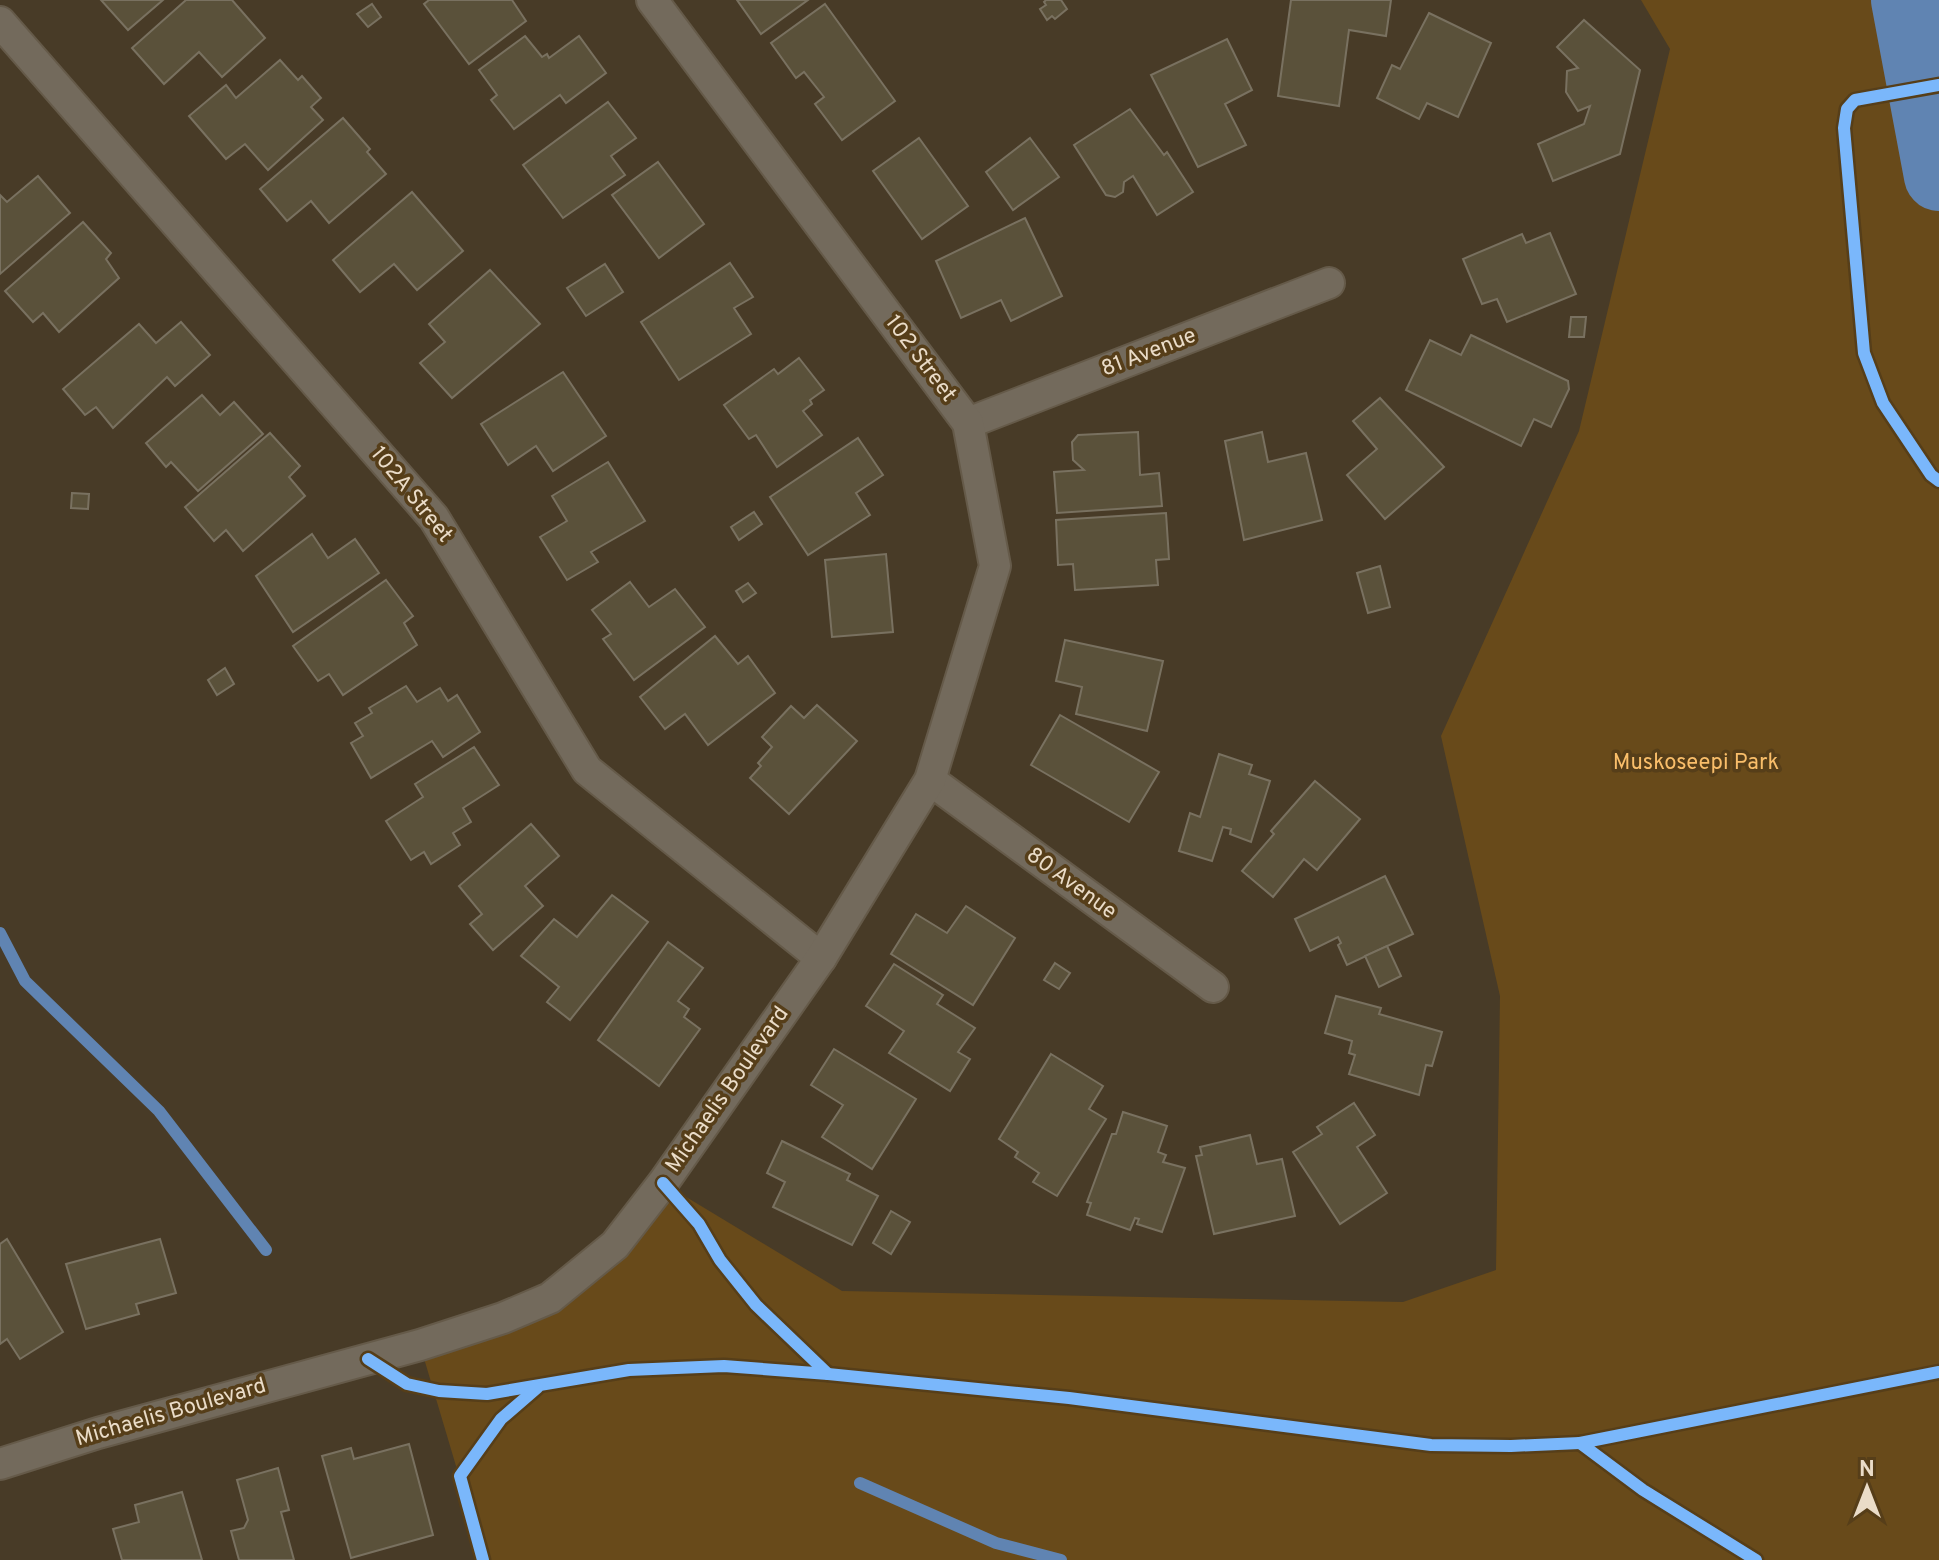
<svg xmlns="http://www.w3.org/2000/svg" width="1939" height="1560" font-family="Overpass,sans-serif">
<rect width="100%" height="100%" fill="#483b27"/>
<polygon fill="#684a1a" points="1641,0 1939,0 1939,1560 484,1560 420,1345 550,1298 663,1183 842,1291 1403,1302 1496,1270 1500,996 1441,736 1579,431 1670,49"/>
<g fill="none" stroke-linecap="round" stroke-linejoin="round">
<g stroke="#6084b2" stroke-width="12">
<polyline points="0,933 25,981 159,1111 266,1250"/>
<polyline points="860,1483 996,1543 1061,1560"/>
</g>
<polyline stroke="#6084b2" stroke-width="70" points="1906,0 1939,176"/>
</g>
<g fill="#5a513a" stroke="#797160" stroke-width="2">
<polygon points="101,0 163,0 128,30"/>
<polygon points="186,0 232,0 265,38 222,77 199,52 164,84 132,48"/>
<polygon points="429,0 512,0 526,21 469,64 424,4"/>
<polygon points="737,0 808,0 761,34"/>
<polygon points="1046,0 1061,0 1067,9 1055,19 1052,16 1047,20 1040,9 1046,5 1044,2"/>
<polygon points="1291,0 1391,0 1386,36 1349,30 1339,106 1278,96"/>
<polygon points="372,4 381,17 368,27 357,14"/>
<polygon points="825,4 895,101 842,140 815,104 824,97 804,72 796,78 771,43"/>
<polygon points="1429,13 1491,43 1458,117 1427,103 1419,119 1377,98 1392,65 1400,69"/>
<polygon points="1584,20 1640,70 1620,154 1553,181 1538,144 1584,124 1590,106 1578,111 1566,92 1567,71 1578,68 1557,47"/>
<polygon points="525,36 542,57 547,54 549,58 579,36 606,73 566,103 560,95 514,129 491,100 497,95 479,70"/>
<polygon points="1227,39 1252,90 1225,104 1246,145 1198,167 1151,75"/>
<polygon points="280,60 298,80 302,76 321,98 311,107 323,120 268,170 245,144 226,159 189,116 226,85 236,98"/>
<polygon points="608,102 636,138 611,156 625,175 563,218 523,165"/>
<polygon points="1130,109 1164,155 1167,152 1193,192 1157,215 1133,176 1124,182 1123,192 1115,197 1106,195 1074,145"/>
<polygon points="343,118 370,149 367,152 386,174 329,223 311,201 287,221 260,189"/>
<polygon points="919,138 968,206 922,239 873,171"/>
<polygon points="1030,138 1059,177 1013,210 986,172"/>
<polygon points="658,162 704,224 659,258 612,195"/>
<polygon points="38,176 70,213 0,274 0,195 7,202"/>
<polygon points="412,192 463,251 417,290 394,264 360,292 333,260"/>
<polygon points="1025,218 1062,296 1011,321 1001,300 961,318 936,261"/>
<polygon points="83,222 111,253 106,259 119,278 59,332 43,313 33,322 5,291"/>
<polygon points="1550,233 1576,294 1507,322 1497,299 1482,304 1463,259 1522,234 1526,243"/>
<polygon points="730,263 753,297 734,308 751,334 679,380 641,322"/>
<polygon points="605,264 623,292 586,316 567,288"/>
<polygon points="490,270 540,324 452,398 420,363 445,342 429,324"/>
<polygon points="1571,317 1586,317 1584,337 1569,337"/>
<polygon points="181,322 210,355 175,386 167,377 113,428 96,407 85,415 63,389 139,324 156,343"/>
<polygon points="1471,335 1568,381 1569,389 1551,427 1534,419 1521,446 1406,390 1430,340 1461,355"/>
<polygon points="799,358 824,390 810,400 812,404 803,411 822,435 777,467 756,435 749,439 724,405 774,369 778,374"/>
<polygon points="563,372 606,436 553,471 536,446 508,465 481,424"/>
<polygon points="202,395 220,415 234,402 263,434 198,491 171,462 166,467 146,443"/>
<polygon points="1380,398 1444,467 1385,519 1347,475 1377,449 1353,421"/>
<polygon points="1138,432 1140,475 1159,473 1162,506 1057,513 1054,472 1084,470 1073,460 1072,442 1078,435"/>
<polygon points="1262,432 1268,462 1306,453 1322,520 1244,540 1225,441"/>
<polygon points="270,433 300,466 289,477 305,496 243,551 226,530 214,541 185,507"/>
<polygon points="858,438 883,475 856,493 870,515 808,555 770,497"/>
<polygon points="608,462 645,521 591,552 598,562 567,580 540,537 567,521 552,496"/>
<polygon points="72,493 89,494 88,509 71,508"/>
<polygon points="754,512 762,524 739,540 731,527"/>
<polygon points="1166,513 1169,559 1156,560 1158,585 1075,590 1073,564 1058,565 1056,520"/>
<polygon points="312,534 328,558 355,539 379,573 293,632 256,576"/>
<polygon points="886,554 893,632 832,637 825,560"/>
<polygon points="1380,566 1390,607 1368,613 1357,573"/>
<polygon points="386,580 413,616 404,623 417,645 343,695 329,674 318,681 293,646"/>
<polygon points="630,582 649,607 675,589 705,627 634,680 603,639 611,634 592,610"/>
<polygon points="748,583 756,593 743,602 736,591"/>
<polygon points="715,636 738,664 748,656 775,693 708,745 685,714 665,729 640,697"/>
<polygon points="1065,640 1163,661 1147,731 1076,714 1082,687 1056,681"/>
<polygon points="225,668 234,684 217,695 208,680"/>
<polygon points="406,686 417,702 440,688 448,701 457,695 480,732 443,757 432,741 371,778 351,743 363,736 355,723 372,713 369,708"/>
<polygon points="817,705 857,741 789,814 750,778 761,766 758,763 772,747 762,737 791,706 804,718"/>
<polygon points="1060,715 1159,772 1129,822 1031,765"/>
<polygon points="474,747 499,785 463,808 471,822 453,833 460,845 431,864 424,852 411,860 386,821 423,797 415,784"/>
<polygon points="1219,754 1252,765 1249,774 1270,781 1251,842 1230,834 1231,829 1223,827 1212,861 1179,851 1190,813 1200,817"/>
<polygon points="1315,781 1360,819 1317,870 1304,859 1273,897 1242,871 1274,834 1271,831"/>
<polygon points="531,824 559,856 525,886 543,906 493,950 470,924 482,914 459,886"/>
<polygon points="1385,876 1413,934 1347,965 1338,945 1341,943 1338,937 1310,951 1295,919"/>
<polygon points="612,895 648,922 570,1020 547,1002 559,987 521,956 554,919 577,937"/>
<polygon points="966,906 1015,938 973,1005 891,954 916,914 947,933"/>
<polygon points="668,942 703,968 678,1001 689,1009 684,1017 700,1029 659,1086 598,1040"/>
<polygon points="1387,946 1401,976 1379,987 1365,956"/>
<polygon points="1055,963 1070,973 1059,989 1044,980"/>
<polygon points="894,964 943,995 937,1004 975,1028 958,1052 970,1059 950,1091 889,1053 904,1031 866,1006"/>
<polygon points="1336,996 1381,1008 1379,1014 1442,1032 1432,1066 1426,1065 1419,1095 1349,1074 1355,1055 1349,1053 1352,1041 1325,1033"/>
<polygon points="834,1049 916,1099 872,1169 822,1137 843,1105 811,1085"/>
<polygon points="1051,1054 1103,1086 1089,1109 1106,1119 1057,1196 1033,1182 1039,1173 1015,1157 1018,1152 999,1139"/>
<polygon points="1354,1103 1375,1135 1357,1147 1387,1193 1340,1224 1293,1152 1322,1134 1317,1127"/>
<polygon points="1123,1112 1167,1126 1158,1152 1166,1155 1163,1162 1185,1168 1162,1232 1137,1224 1139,1219 1135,1218 1130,1230 1087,1215 1091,1203 1087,1202 1112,1134 1116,1134"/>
<polygon points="1250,1135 1257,1164 1282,1159 1295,1216 1214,1234 1196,1156 1202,1155 1200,1147"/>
<polygon points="782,1141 850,1174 847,1180 878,1196 852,1245 773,1207 785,1182 767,1173"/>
<polygon points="891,1211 910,1222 891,1254 873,1243"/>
<polygon points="7,1239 63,1332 20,1359 7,1339 0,1344 0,1244"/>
<polygon points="160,1239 176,1293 136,1304 139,1314 86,1329 66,1264"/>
<polygon points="409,1444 433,1535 351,1558 322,1456 351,1448 354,1459"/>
<polygon points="278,1468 289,1510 281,1512 294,1560 239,1560 231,1531 244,1528 248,1520 237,1480"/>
<polygon points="182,1492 202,1560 122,1560 113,1529 139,1522 135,1505"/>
</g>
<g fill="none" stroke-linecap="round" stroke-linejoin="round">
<defs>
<g id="street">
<polyline points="0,22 434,518 587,770 821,958"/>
<polyline points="968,423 1329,283"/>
<polyline points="930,780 1213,987"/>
<polyline points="0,1464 98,1433 420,1345 503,1318 550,1298 615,1245 663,1183 821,958 930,780 995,566 968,423 652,0"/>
</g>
</defs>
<use href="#street" stroke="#655a49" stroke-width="34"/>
<use href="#street" stroke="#736a5c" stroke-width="30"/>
<defs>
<g id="cycleway">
<polyline points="1939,85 1855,100 1847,109 1844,128 1864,353 1883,403 1931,475 1939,481"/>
<polyline points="663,1183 699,1224 720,1260 756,1305 828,1374"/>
<polyline points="368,1359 407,1384 439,1391 487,1394 629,1370 724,1366 828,1374 1069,1398 1431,1445 1511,1446 1580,1443"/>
<polyline points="483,1560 460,1476 501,1419 537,1388"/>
<polyline points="1756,1560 1643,1490 1580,1443 1939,1372"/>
</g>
</defs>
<use href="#cycleway" stroke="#563e19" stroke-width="17"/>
<use href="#cycleway" stroke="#7ab7fb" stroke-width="12"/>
</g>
<g text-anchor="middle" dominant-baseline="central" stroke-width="7" stroke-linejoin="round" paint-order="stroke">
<g font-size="22" fill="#eadcc8" stroke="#563e19">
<text transform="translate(1149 353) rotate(-21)">81 Avenue</text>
<text transform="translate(920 359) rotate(53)">102 Street</text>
<text transform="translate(411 495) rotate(51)">102A Street</text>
<text transform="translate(1071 884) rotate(36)">80 Avenue</text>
<text transform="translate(728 1090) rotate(-55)">Michaelis Boulevard</text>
<text transform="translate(171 1413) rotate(-16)">Michaelis Boulevard</text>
</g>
<g font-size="22" fill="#f9be6a" stroke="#563e19">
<text x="1696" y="763">Muskoseepi Park</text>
</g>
</g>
<g transform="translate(1867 1488)" stroke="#563e19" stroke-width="6" paint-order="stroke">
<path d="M0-6L14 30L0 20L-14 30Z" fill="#eadcc8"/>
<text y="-12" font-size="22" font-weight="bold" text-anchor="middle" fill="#eadcc8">N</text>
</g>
</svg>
